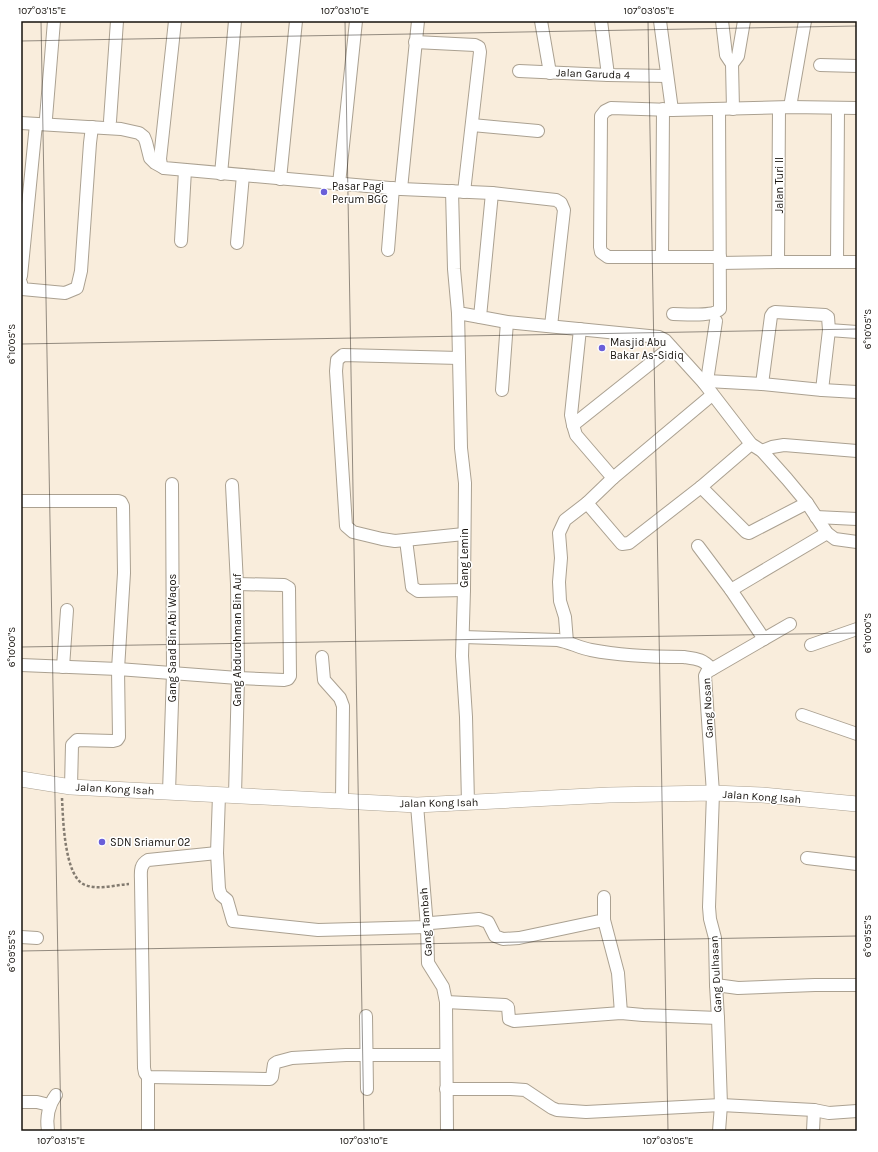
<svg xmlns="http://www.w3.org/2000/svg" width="878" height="1152" font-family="Karla,sans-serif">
<rect width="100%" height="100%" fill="#f9eddc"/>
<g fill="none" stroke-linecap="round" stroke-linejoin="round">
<defs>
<g id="minor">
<polyline points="175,21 160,159 161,165 164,168 401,189 492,193 556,200 561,203 564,210 551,326"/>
<polyline points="541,21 550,73"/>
<polyline points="601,21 608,75"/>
<polyline points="660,21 672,110"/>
<polyline points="722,21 726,55 732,64 733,109"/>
<polyline points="415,42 475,45 479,47 480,52 464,192"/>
<polyline points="732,64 738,56 744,21"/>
<polyline points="820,65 857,66"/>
<polyline points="519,71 608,75 667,76"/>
<polyline points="790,107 805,21"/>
<polyline points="46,118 54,21"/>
<polyline points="110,121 117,21"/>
<polyline points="21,123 121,129 139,133 144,137 146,142 150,158 155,163 164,168"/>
<polyline points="472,125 538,131"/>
<polyline points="221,174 235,21"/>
<polyline points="280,179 296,21"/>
<polyline points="339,184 356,21"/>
<polyline points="401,189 418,21"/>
<polyline points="452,191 454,269 458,313 480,317"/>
<polyline points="492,193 480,317 507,322 659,337 665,340 704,383 751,444 762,451 787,479 807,503 827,533 835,539 857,542"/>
<polyline points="181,241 185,170"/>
<polyline points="237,243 243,175"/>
<polyline points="388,250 393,188"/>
<polyline points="662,257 663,109"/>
<polyline points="720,257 608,257 601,252 600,247 601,116 605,111 611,108 672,110 790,107 857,108"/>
<polyline points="778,262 779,108"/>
<polyline points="837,262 838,109"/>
<polyline points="720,263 778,262 857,262"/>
<polyline points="21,276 36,124"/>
<polyline points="21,283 22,289 65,293 77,288 81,271 90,143 92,127"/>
<polyline points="458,313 461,448 465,483 464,590 462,656 466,717 468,803"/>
<path d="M673,314C683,314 714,317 720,309L719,109"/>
<polyline points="580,329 571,415 573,425 576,435 613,478"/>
<polyline points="829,330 857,332"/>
<polyline points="459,358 343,355 337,360 336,371 346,526 353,532 382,539 395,541 464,534"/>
<polyline points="707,381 716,321"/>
<polyline points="704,383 707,381 762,384 822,390 857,392"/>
<polyline points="762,384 771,316 773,313 775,312 825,315 828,317 829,330 822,390"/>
<polyline points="502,390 507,322"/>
<polyline points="712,395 613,478 587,503 622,544 629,543 701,487 751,444"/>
<polyline points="573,425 671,347"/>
<polyline points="762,451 772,447 784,445 857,451"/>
<polyline points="232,485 237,584 238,678 235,795"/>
<polyline points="701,487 746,532 749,533 807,503"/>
<polyline points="21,501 118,501 121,502 123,506 124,573 118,669 119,737 117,740 113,741 77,740 72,745 71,787"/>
<polyline points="816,517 857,519"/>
<polyline points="406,540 412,587 418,591 464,590"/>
<polyline points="698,546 731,590 764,639"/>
<polyline points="731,590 827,533"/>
<path d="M463,637L558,640C569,642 580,648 591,650C621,656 654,657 684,657C698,659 702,659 712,669"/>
<polyline points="567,642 565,617 560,601 559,582 561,558 559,533 565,520 587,503"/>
<polyline points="811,645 857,629"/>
<polyline points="322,657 324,680 340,698 343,706 342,801"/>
<polyline points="21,665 118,669 238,678 284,680 288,679 290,676 289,588 284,585 237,584"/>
<polyline points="63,667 67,610"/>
<polyline points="802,715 857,734"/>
<polyline points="169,792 173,673 172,484"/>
<polyline points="219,795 217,853 219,889 221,895 227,900 233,921 318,930 427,927 431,923 479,919 488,922 495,936 503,939 519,938 604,920 604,897"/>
<polyline points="417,805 427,927 428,963 443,987 446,1002 447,1131"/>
<path d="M217,853L148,860C139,865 141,873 141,882L144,1068L145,1073L148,1077L266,1079H270L272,1077L274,1064L277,1062L292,1058L346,1055H446"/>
<polyline points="807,858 857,864"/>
<polyline points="604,920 618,973 621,1013"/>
<polyline points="21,937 37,938"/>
<polyline points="716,985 738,988 815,985 857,985"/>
<polyline points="446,1002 505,1005 508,1007 509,1019 514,1021 621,1013 643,1015 718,1018"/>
<polyline points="366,1016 367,1089"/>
<polyline points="148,1077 148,1131"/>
<polyline points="446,1089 511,1089 525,1090 552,1108 557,1110 586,1112 721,1105 814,1110 829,1113 857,1111"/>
<polyline points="21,1102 37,1102 49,1105"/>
<path d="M48,1131C46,1118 48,1106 56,1095"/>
<polyline points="719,1131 721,1105 718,1018 716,985 715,938 710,919 709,907 713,793 705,676 707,672 790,624"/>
<polyline points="813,1131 814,1110"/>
</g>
<polyline id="tertiary" points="21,779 71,787 417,805 609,795 713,793 762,795 857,804"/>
</defs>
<use href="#minor" stroke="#aba191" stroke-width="14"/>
<use href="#tertiary" stroke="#aba191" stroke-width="16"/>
<path stroke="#837b70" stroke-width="2.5" stroke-dasharray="3 2" stroke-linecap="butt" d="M62,798C63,817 64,877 85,885C99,890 115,885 129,884"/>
<use href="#minor" stroke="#fff" stroke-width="12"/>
<use href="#tertiary" stroke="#fff" stroke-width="15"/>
</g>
<path fill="none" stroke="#16120d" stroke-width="1" stroke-opacity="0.45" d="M41,21L61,1131M345,21L364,1131M648,21L668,1131M21,41L857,26M21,344L857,329M21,647L857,633M21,951L857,936"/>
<g fill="#6a5fd9" stroke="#fff" stroke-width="1.5">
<circle cx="324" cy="192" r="4"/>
<circle cx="602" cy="348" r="4"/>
<circle cx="102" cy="842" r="4"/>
</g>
<g text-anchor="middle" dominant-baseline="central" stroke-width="3" stroke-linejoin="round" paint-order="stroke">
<g font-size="11" fill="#16120d" stroke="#fff">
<text transform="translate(593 74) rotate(2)">Jalan Garuda 4</text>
<text transform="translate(779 185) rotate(-90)">Jalan Turi II</text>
<text transform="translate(464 558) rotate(-90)">Gang Lemin</text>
<text transform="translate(172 638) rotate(-90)">Gang Saad Bin Abi Waqos</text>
<text transform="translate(237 640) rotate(-90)">Gang Abdurohman Bin Auf</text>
<text transform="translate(708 708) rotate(-93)">Gang Nosan</text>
<text transform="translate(115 789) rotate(3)">Jalan Kong Isah</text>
<text transform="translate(762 797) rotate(4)">Jalan Kong Isah</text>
<text transform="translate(439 803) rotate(-1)">Jalan Kong Isah</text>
<text transform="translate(426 922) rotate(-94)">Gang Tambah</text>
<text transform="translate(716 974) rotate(-93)">Gang Dulhasan</text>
</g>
<g font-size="11" fill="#16120d" stroke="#fff" text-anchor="start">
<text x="332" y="186">Pasar Pagi<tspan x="332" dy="13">Perum BGC</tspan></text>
<text x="610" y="342">Masjid Abu<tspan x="610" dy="13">Bakar As-Sidiq</tspan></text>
<text x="110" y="842">SDN Sriamur 02</text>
</g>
</g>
<rect width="878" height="1152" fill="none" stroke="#ffffff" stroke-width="44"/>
<rect x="22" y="22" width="834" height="1108" fill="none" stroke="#16120d" stroke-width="1.5"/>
<g font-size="10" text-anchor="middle" fill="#16120d">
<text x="42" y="14">107°03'15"E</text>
<text x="345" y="14">107°03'10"E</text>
<text x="649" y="14">107°03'05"E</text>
<text transform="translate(867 329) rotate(-90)" y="4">6°10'05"S</text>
<text transform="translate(11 344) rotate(-90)" y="4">6°10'05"S</text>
<text transform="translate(867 633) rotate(-90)" y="4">6°10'00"S</text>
<text transform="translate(11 647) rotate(-90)" y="4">6°10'00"S</text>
<text transform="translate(867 936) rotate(-90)" y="4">6°09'55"S</text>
<text transform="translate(11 951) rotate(-90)" y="4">6°09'55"S</text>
<text x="61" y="1144">107°03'15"E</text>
<text x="364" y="1144">107°03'10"E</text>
<text x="668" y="1144">107°03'05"E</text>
</g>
</svg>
